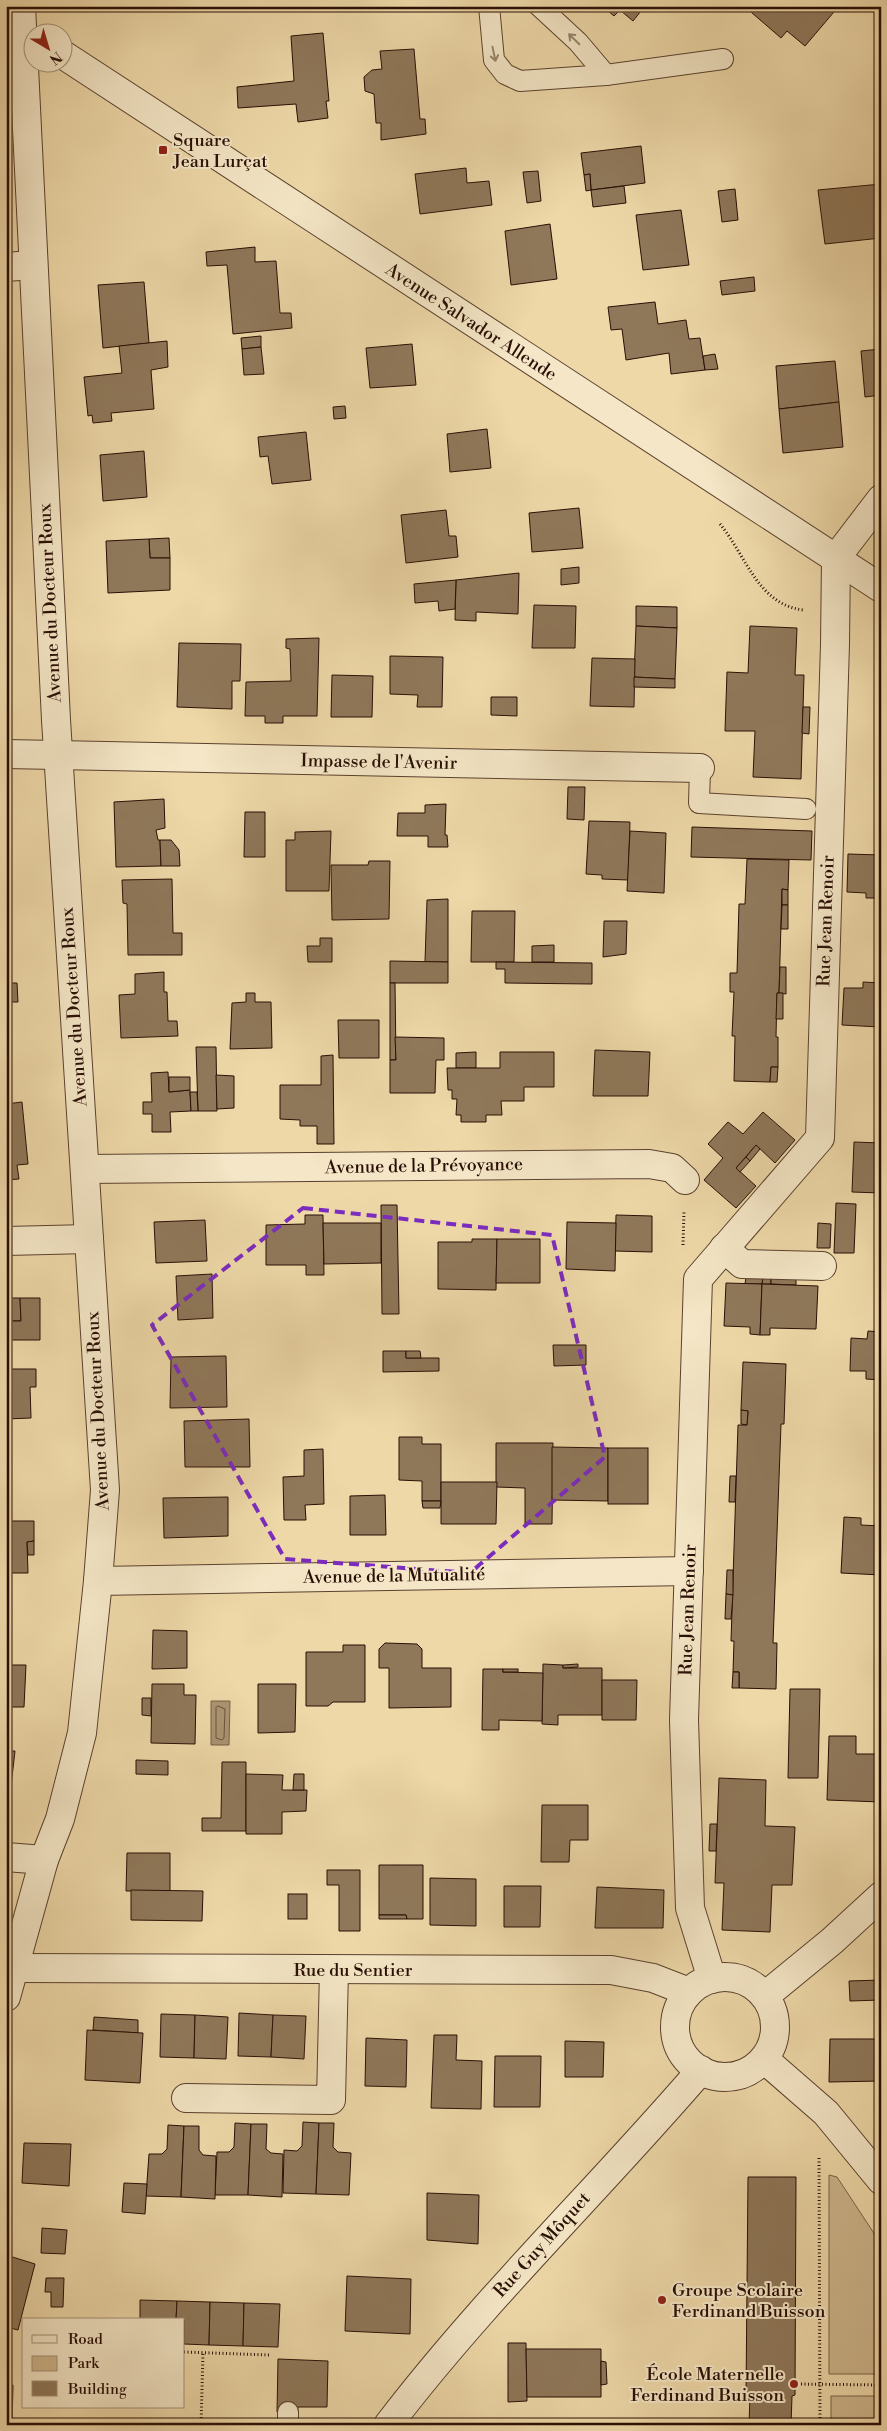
<svg xmlns="http://www.w3.org/2000/svg" width="887" height="2431" font-family="'Libre Bodoni',serif">
<rect width="100%" height="100%" fill="#eed8a8"/>
<filter id="stains"><feTurbulence type="fractalNoise" baseFrequency=".004" numOctaves="4"/><feColorMatrix values="0 0 0 0 .2 0 0 0 0 .09 0 0 0 0 .02 0 0 0 .5 -.17"/></filter>
<radialGradient id="worn" r=".72"><stop offset=".6" stop-color="#630" stop-opacity="0"/><stop offset="1" stop-color="#630" stop-opacity=".3"/></radialGradient>
<g fill="#cdb68c" stroke="#7b6248">
<polygon points="829,2175 837,2177 881,2244 881,2374 829,2374"/>
<rect x="831" y="2396" width="50" height="29"/>
</g>
<polygon fill="#ab9471" stroke="#775f46" points="211,1701 230,1701 229,1745 211,1745"/>
<g fill="none" stroke-linecap="round" stroke-linejoin="round">
<polygon stroke="#6a523b" stroke-width="1" points="218,1706 225,1709 224,1738 222,1740 216,1738 216,1708"/>
</g>
<g fill="#8f785a" stroke="#290f05">
<polygon points="195,6 247,6 247,7 195,10"/>
<polygon points="602,6 645,6 633,21 620,10 614,16"/>
<polygon points="744,6 839,6 805,46 787,31 781,38"/>
<polygon points="323,33 329,101 326,101 328,118 298,122 296,104 238,108 237,87 294,81 291,36"/>
<polygon points="414,49 420,119 425,119 426,134 381,140 381,123 376,123 374,94 365,91 364,77 372,70 382,69 380,51"/>
<polygon points="641,146 645,183 591,190 590,174 584,175 581,153"/>
<polygon points="466,168 467,183 489,181 492,205 420,214 415,174"/>
<polygon points="538,171 541,201 527,203 523,172"/>
<polygon points="590,174 591,190 586,191 584,175"/>
<polygon points="881,184 881,238 825,244 818,190"/>
<polygon points="624,186 626,203 593,207 591,190"/>
<polygon points="735,189 738,220 722,222 718,191"/>
<polygon points="681,210 689,265 643,270 636,215"/>
<polygon points="550,224 557,279 511,285 505,231"/>
<polygon points="255,247 255,262 276,261 280,313 291,313 292,328 233,334 227,265 207,266 206,252"/>
<polygon points="754,277 755,291 722,295 720,281"/>
<polygon points="144,282 149,343 103,348 98,285"/>
<polygon points="655,302 658,324 686,320 689,339 700,338 705,370 671,374 669,353 626,360 622,329 611,330 608,307"/>
<polygon points="261,336 261,347 242,349 241,338"/>
<polygon points="167,341 168,367 151,370 154,409 111,413 112,421 93,423 92,415 88,416 84,377 122,373 119,346"/>
<polygon points="412,344 416,385 370,388 366,348"/>
<polygon points="261,347 264,374 244,375 242,349"/>
<polygon points="881,349 881,395 865,397 861,351"/>
<polygon points="715,354 718,369 705,370 703,356"/>
<polygon points="835,361 839,402 779,409 776,366"/>
<polygon points="839,402 843,447 783,453 779,409"/>
<polygon points="345,406 346,418 334,419 333,407"/>
<polygon points="487,429 491,468 450,472 447,434"/>
<polygon points="306,432 311,480 272,484 268,456 260,457 258,437"/>
<polygon points="144,451 147,497 103,501 100,455"/>
<polygon points="579,508 583,548 532,552 529,513"/>
<polygon points="446,510 449,536 456,536 458,557 406,563 401,515"/>
<polygon points="169,538 170,558 150,558 149,539"/>
<polygon points="149,539 150,558 170,558 170,590 108,593 106,541"/>
<polygon points="579,567 579,583 561,585 561,569"/>
<polygon points="519,573 518,614 476,612 476,621 455,620 456,580"/>
<polygon points="456,580 455,609 439,611 438,601 415,603 414,584"/>
<polygon points="534,605 576,606 575,648 532,648"/>
<polygon points="636,606 677,607 677,628 636,626"/>
<polygon points="636,626 677,628 675,679 634,677"/>
<polygon points="750,626 797,628 795,675 804,675 801,779 753,777 755,731 725,731 727,672 748,673"/>
<polygon points="319,638 317,716 283,716 283,723 265,723 265,716 245,716 246,682 291,681 290,649 286,648 286,639"/>
<polygon points="179,643 241,644 240,681 232,681 232,709 177,707"/>
<polygon points="390,656 443,657 442,707 417,707 418,695 390,694"/>
<polygon points="592,658 635,659 634,707 590,706"/>
<polygon points="332,675 373,676 372,717 331,717"/>
<polygon points="877,676 881,676 881,721 876,721"/>
<polygon points="634,677 675,679 675,688 634,687"/>
<polygon points="491,697 517,697 517,716 491,715"/>
<polygon points="803,707 810,707 809,734 802,733"/>
<polygon points="568,787 585,787 584,820 567,819"/>
<polygon points="164,799 165,828 156,830 158,840 160,840 161,866 116,867 114,802"/>
<polygon points="446,804 445,835 447,835 448,847 428,847 428,836 397,836 398,813 425,813 425,805"/>
<polygon points="245,812 265,812 265,857 244,857"/>
<polygon points="589,821 630,822 628,880 602,879 602,875 586,874"/>
<polygon points="692,827 812,831 811,860 691,857"/>
<polygon points="331,831 329,891 286,891 286,840 295,840 295,832"/>
<polygon points="630,831 666,833 664,893 627,891"/>
<polygon points="160,840 171,840 179,850 180,866 161,866"/>
<polygon points="848,854 881,855 881,898 866,898 866,893 847,892"/>
<polygon points="747,859 789,860 788,890 782,889 779,993 777,993 776,1037 778,1037 778,1067 771,1067 770,1082 734,1081 735,1036 732,1036 734,992 730,992 730,973 737,973 739,904 745,904"/>
<polygon points="369,861 390,861 389,919 332,920 331,865 368,865"/>
<polygon points="172,879 173,933 182,933 182,955 128,955 127,904 123,903 122,880"/>
<polygon points="782,889 788,890 788,905 782,905"/>
<polygon points="448,899 448,962 425,962 427,900"/>
<polygon points="782,905 788,905 788,929 781,929"/>
<polygon points="472,911 515,911 514,962 471,962"/>
<polygon points="604,921 627,921 626,954 603,957"/>
<polygon points="320,938 332,938 332,962 308,962 307,946 320,946"/>
<polygon points="554,945 554,962 532,962 532,946"/>
<polygon points="6,953 10,953 11,983 17,983 18,1002 6,1002"/>
<polygon points="390,961 448,962 448,983 390,983"/>
<polygon points="496,962 592,963 592,984 505,983 505,969 496,969"/>
<polygon points="780,967 786,967 786,994 779,993"/>
<polygon points="164,972 164,992 167,992 168,1021 177,1021 178,1036 121,1038 119,995 135,994 135,974"/>
<polygon points="863,982 881,983 880,1027 842,1025 844,988 863,988"/>
<polygon points="390,983 395,983 396,1060 390,1060"/>
<polygon points="246,993 255,993 255,1002 271,1002 272,1048 230,1049 232,1003 246,1002"/>
<polygon points="777,993 783,993 783,1019 776,1019"/>
<polygon points="338,1020 379,1020 379,1058 339,1058"/>
<polygon points="395,1037 444,1038 444,1060 436,1060 435,1093 390,1093 390,1060 396,1060"/>
<polygon points="196,1047 216,1047 217,1111 198,1111"/>
<polygon points="595,1050 650,1052 648,1096 593,1096"/>
<polygon points="476,1052 476,1068 456,1068 456,1053"/>
<polygon points="500,1052 554,1052 554,1087 524,1087 524,1101 501,1101 502,1115 486,1115 486,1122 461,1122 461,1115 456,1115 457,1099 452,1099 452,1090 448,1090 447,1068 500,1068"/>
<polygon points="333,1055 334,1144 317,1144 317,1126 300,1126 300,1120 280,1119 280,1085 321,1085 321,1056"/>
<polygon points="771,1067 778,1067 777,1082 770,1082"/>
<polygon points="168,1072 169,1092 190,1090 191,1111 170,1112 171,1132 152,1132 152,1114 143,1114 143,1102 152,1102 151,1073"/>
<polygon points="216,1075 234,1076 234,1108 217,1109"/>
<polygon points="169,1077 190,1077 190,1090 169,1092"/>
<polygon points="190,1092 197,1092 198,1111 191,1111"/>
<polygon points="22,1102 28,1164 17,1165 19,1179 6,1180 6,1104"/>
<polygon points="763,1112 795,1140 775,1163 756,1145 736,1168 756,1186 736,1208 704,1180 723,1158 708,1144 728,1122 743,1134"/>
<polygon points="854,1142 881,1143 881,1193 852,1192"/>
<polygon points="756,1145 760,1149 750,1161 746,1157"/>
<polygon points="746,1157 750,1161 740,1172 736,1168"/>
<polygon points="836,1203 856,1204 854,1253 834,1253"/>
<polygon points="381,1205 397,1205 399,1314 382,1314"/>
<polygon points="305,1215 323,1215 324,1275 306,1275 306,1265 266,1265 266,1225 305,1224"/>
<polygon points="616,1215 652,1216 652,1252 615,1251"/>
<polygon points="205,1220 207,1261 156,1263 154,1222"/>
<polygon points="567,1222 616,1223 615,1271 566,1269"/>
<polygon points="323,1223 381,1223 381,1263 324,1264"/>
<polygon points="818,1223 831,1224 830,1248 817,1248"/>
<polygon points="472,1239 497,1239 496,1290 438,1289 438,1242 472,1242"/>
<polygon points="497,1239 540,1239 540,1283 496,1283"/>
<polygon points="212,1274 213,1318 178,1320 176,1276"/>
<polygon points="746,1277 763,1278 762,1284 745,1284"/>
<polygon points="763,1278 771,1278 771,1284 762,1284"/>
<polygon points="771,1278 796,1279 796,1285 771,1284"/>
<polygon points="726,1283 762,1284 760,1335 750,1334 750,1327 724,1326"/>
<polygon points="762,1284 818,1286 816,1329 770,1328 770,1335 760,1335"/>
<polygon points="6,1298 20,1298 21,1321 6,1321"/>
<polygon points="20,1298 40,1298 40,1340 6,1340 6,1321 21,1321"/>
<polygon points="868,1331 881,1332 881,1380 866,1379 866,1371 850,1371 851,1338 867,1339"/>
<polygon points="553,1345 586,1345 586,1365 554,1366"/>
<polygon points="383,1351 406,1351 406,1358 439,1358 439,1371 383,1372"/>
<polygon points="406,1351 420,1351 421,1358 406,1358"/>
<polygon points="226,1356 227,1407 170,1408 171,1357"/>
<polygon points="743,1362 786,1364 784,1424 781,1424 773,1643 777,1643 776,1689 739,1688 739,1672 733,1672 734,1641 731,1641 738,1425 747,1425 748,1411 741,1410"/>
<polygon points="6,1369 36,1369 36,1387 30,1387 31,1418 6,1419"/>
<polygon points="741,1410 748,1411 747,1425 741,1424"/>
<polygon points="6,1419 7,1419 9,1486 6,1486"/>
<polygon points="249,1419 250,1467 185,1467 184,1421"/>
<polygon points="399,1437 422,1437 422,1444 441,1444 441,1501 422,1501 422,1481 399,1480"/>
<polygon points="496,1443 553,1443 552,1524 525,1524 525,1488 496,1487"/>
<polygon points="552,1447 608,1448 608,1501 552,1500"/>
<rect x="608" y="1448" width="40" height="56"/>
<polygon points="323,1449 324,1504 305,1505 306,1520 284,1520 283,1477 304,1476 304,1450"/>
<polygon points="730,1476 736,1476 735,1502 729,1502"/>
<polygon points="441,1482 497,1482 496,1524 441,1524"/>
<polygon points="385,1495 386,1535 350,1535 350,1496"/>
<polygon points="228,1497 228,1536 164,1538 163,1498"/>
<polygon points="422,1501 441,1501 440,1508 423,1508"/>
<polygon points="844,1517 861,1518 861,1525 881,1526 881,1575 841,1573"/>
<polygon points="6,1521 34,1521 34,1541 27,1542 28,1573 6,1573"/>
<polygon points="34,1541 34,1555 28,1555 27,1542"/>
<polygon points="727,1570 733,1570 733,1595 726,1594"/>
<polygon points="726,1594 733,1595 731,1619 725,1619"/>
<polygon points="153,1630 187,1631 187,1668 152,1669"/>
<polygon points="385,1643 417,1644 422,1649 422,1668 451,1668 451,1707 389,1708 389,1668 379,1668 379,1649"/>
<polygon points="343,1645 365,1645 365,1702 333,1702 328,1706 306,1706 306,1652 343,1652"/>
<polygon points="543,1664 563,1665 563,1668 602,1668 602,1715 558,1715 558,1725 542,1724"/>
<polygon points="578,1664 578,1667 563,1668 563,1665"/>
<polygon points="8,1665 26,1665 24,1707 6,1707"/>
<polygon points="483,1669 503,1669 503,1672 543,1673 542,1721 499,1720 499,1730 482,1730"/>
<rect x="503" y="1669" width="15" height="3"/>
<polygon points="733,1672 739,1672 739,1688 732,1688"/>
<polygon points="602,1680 637,1680 636,1720 602,1720"/>
<polygon points="152,1684 184,1684 184,1695 196,1695 195,1744 151,1743"/>
<polygon points="258,1684 296,1684 295,1732 258,1733"/>
<polygon points="790,1689 820,1689 818,1778 788,1778"/>
<polygon points="142,1698 151,1698 151,1716 142,1715"/>
<polygon points="829,1736 856,1736 856,1754 881,1754 881,1802 827,1800"/>
<polygon points="6,1751 15,1751 11,1786 6,1786"/>
<polygon points="136,1760 168,1761 168,1775 136,1774"/>
<polygon points="222,1762 246,1762 246,1831 202,1831 202,1818 221,1818"/>
<polygon points="246,1774 283,1775 282,1790 307,1790 306,1811 282,1812 282,1834 246,1834"/>
<polygon points="294,1774 304,1774 304,1790 293,1790"/>
<polygon points="719,1778 766,1780 765,1826 795,1827 792,1885 772,1885 770,1932 722,1930 724,1883 715,1883"/>
<polygon points="542,1805 588,1805 588,1840 570,1840 569,1862 541,1862"/>
<polygon points="710,1824 717,1824 716,1851 709,1851"/>
<polygon points="127,1853 170,1853 170,1891 126,1891"/>
<polygon points="379,1865 423,1865 423,1919 407,1919 406,1915 379,1915"/>
<polygon points="327,1870 360,1870 360,1931 339,1931 339,1885 327,1885"/>
<polygon points="430,1878 476,1879 476,1926 430,1925"/>
<polygon points="504,1886 541,1886 540,1927 504,1927"/>
<polygon points="597,1887 664,1890 663,1928 595,1928"/>
<polygon points="131,1890 203,1891 202,1921 131,1920"/>
<rect x="288" y="1894" width="19" height="25"/>
<polygon points="379,1915 406,1915 407,1919 379,1919"/>
<polygon points="881,1980 881,2000 850,2001 849,1981"/>
<polygon points="239,2013 273,2015 271,2057 238,2056"/>
<polygon points="161,2014 195,2015 194,2058 160,2057"/>
<polygon points="195,2015 228,2017 226,2059 194,2058"/>
<polygon points="273,2015 306,2016 304,2059 271,2057"/>
<polygon points="94,2017 138,2020 138,2033 93,2030"/>
<polygon points="87,2030 143,2033 140,2083 85,2080"/>
<polygon points="434,2035 457,2035 456,2060 482,2061 481,2109 431,2108"/>
<polygon points="366,2038 407,2040 406,2087 365,2086"/>
<polygon points="830,2039 881,2039 881,2081 829,2082"/>
<polygon points="565,2041 604,2042 603,2077 565,2077"/>
<polygon points="495,2056 541,2056 540,2107 494,2107"/>
<polygon points="303,2122 319,2123 316,2194 283,2193 284,2150 297,2151 302,2146"/>
<polygon points="235,2123 251,2124 248,2195 215,2195 217,2152 229,2152 234,2147"/>
<polygon points="319,2123 334,2123 333,2147 338,2152 351,2153 349,2195 316,2194"/>
<polygon points="251,2124 267,2124 266,2149 271,2153 283,2154 282,2197 248,2195"/>
<polygon points="168,2125 184,2126 181,2197 146,2196 149,2154 162,2154 167,2149"/>
<polygon points="184,2126 199,2126 199,2150 203,2155 216,2156 215,2199 181,2197"/>
<polygon points="24,2143 71,2144 69,2186 22,2183"/>
<polygon points="748,2177 796,2177 795,2395 792,2396 791,2425 749,2425 750,2395 746,2395"/>
<polygon points="124,2183 147,2184 145,2214 122,2212"/>
<polygon points="427,2193 479,2195 478,2244 427,2240"/>
<polygon points="42,2228 67,2230 65,2254 41,2253"/>
<polygon points="6,2255 35,2264 18,2330 6,2327"/>
<polygon points="347,2276 411,2279 410,2334 345,2331"/>
<polygon points="46,2278 64,2278 63,2307 51,2307 51,2292 45,2292"/>
<polygon points="140,2300 177,2301 176,2320 140,2320"/>
<polygon points="177,2301 210,2302 209,2345 184,2344 184,2320 176,2320"/>
<polygon points="210,2302 244,2303 243,2346 209,2345"/>
<polygon points="244,2303 280,2304 278,2347 243,2346"/>
<polygon points="508,2343 526,2343 527,2401 508,2402"/>
<polygon points="526,2349 601,2349 601,2397 527,2397"/>
<polygon points="278,2359 328,2361 327,2407 298,2407 297,2413 277,2412"/>
<polygon points="601,2361 606,2362 607,2384 601,2385"/>
<polygon points="6,2385 13,2385 12,2425 6,2425"/>
</g>
<g fill="none" stroke-linecap="round" stroke-linejoin="round">
<defs>
<g id="service">
<polyline points="489,6 494,60 505,74 520,81 606,75 723,59"/>
<polyline points="539,6 578,42 606,75"/>
<polyline points="700,768 699,803 806,809"/>
<polyline points="288,2425 288,2412"/>
</g>
<g id="minor">
<polyline points="62,54 881,588"/>
<polyline points="6,267 32,265"/>
<polyline points="836,558 881,499"/>
<polyline points="6,754 700,768"/>
<polyline points="85,1169 649,1164 672,1168 685,1180"/>
<polyline points="6,1241 89,1239"/>
<polyline points="724,1248 742,1264 822,1266"/>
<polyline points="98,1581 689,1571"/>
<polyline points="6,1857 44,1860"/>
<polyline points="14,1968 611,1970 653,1978 689,1992"/>
<circle cx="725" cy="2027" r="50"/>
<polyline points="712,1979 690,1908 684,1720 698,1279 820,1138 835,644 836,558"/>
<polyline points="765,1996 832,1941 881,1896"/>
<polyline points="6,1997 44,1860 60,1819 82,1733 98,1581 105,1490 56,720 21,6"/>
<polyline points="764,2059 826,2113 881,2180"/>
<polyline points="186,2098 331,2100 334,1970"/>
<path d="M388,2425C484,2299 598,2190 701,2070"/>
</g>
</defs>
<use href="#service" stroke="#5a412e" stroke-width="22"/>
<use href="#minor" stroke="#5a412e" stroke-width="30"/>
<g stroke="#290f05" stroke-width="3" stroke-dasharray="1 2.5" stroke-linecap="butt">
<path d="M720,524C746,555 757,604 803,610"/>
<polyline points="683,1245 684,1211"/>
<polyline points="819,2158 820,2425"/>
<polyline points="184,2352 269,2355"/>
<polyline points="794,2384 881,2385"/>
<polyline points="201,2425 203,2353"/>
</g>
<use href="#service" stroke="#f4e6c6" stroke-width="20"/>
<use href="#minor" stroke="#f4e6c6" stroke-width="28"/>
</g>
<defs><path id="oneway-shaft" d="M-6 0H5M1.5-3L5.5 0L1.5 3" fill="none" stroke-width="1.6" stroke-linecap="round" stroke-linejoin="round" transform="scale(1.25)"/></defs>
<g stroke="#99856f">
<use href="#oneway-shaft" transform="translate(574 39) rotate(-136)"/>
<use href="#oneway-shaft" transform="translate(494 54) rotate(78)"/>
</g>
<path fill="none" stroke="#7b2cbf" stroke-width="4" stroke-dasharray="10 6" stroke-linejoin="round" d="M303,1208L552,1235L605,1457L470,1573L285,1559L152,1325Z"/>
<g fill="#8f2418" stroke="#f4e6c6" stroke-width="2">
<rect x="158" y="145" width="10" height="10" rx="2.5"/>
<circle cx="662" cy="2300" r="5"/>
<circle cx="794" cy="2384" r="5"/>
</g>
<g text-anchor="middle" dominant-baseline="central" stroke-width="4" stroke-linejoin="round" paint-order="stroke">
<g font-size="18" fill="#290f05" stroke="#f4e6c6" text-anchor="start">
<text x="173" y="140">Square<tspan x="173" dy="21">Jean Lurçat</tspan></text>
<text x="672" y="2290">Groupe Scolaire<tspan x="672" dy="21">Ferdinand Buisson</tspan></text>
<text x="784" y="2374" text-anchor="end">École Maternelle<tspan x="784" dy="21">Ferdinand Buisson</tspan></text>
</g>
<g font-size="18" fill="#290f05" stroke="#f4e6c6">
<text transform="translate(471 322) rotate(33)">Avenue Salvador Allende</text>
<text transform="translate(50 603) rotate(-93)">Avenue du Docteur Roux</text>
<text transform="translate(379 762) rotate(1)">Impasse de l'Avenir</text>
<text transform="translate(826 921) rotate(-88)">Rue Jean Renoir</text>
<text transform="translate(74 1007) rotate(-94)">Avenue du Docteur Roux</text>
<text transform="translate(424 1166) rotate(-1)">Avenue de la Prévoyance</text>
<text transform="translate(98 1411) rotate(-93)">Avenue du Docteur Roux</text>
<text transform="translate(394 1576) rotate(-1)">Avenue de la Mutualité</text>
<text transform="translate(688 1610) rotate(-88)">Rue Jean Renoir</text>
<text x="353" y="1970">Rue du Sentier</text>
<text transform="translate(542 2245) rotate(-48)">Rue Guy Môquet</text>
</g>
</g>
<rect width="887" height="2431" fill="none" stroke="#eed8a8" stroke-width="25"/>
<rect x="8" y="8" width="872" height="2416" fill="none" stroke="#290f05" stroke-width="2.5"/>
<rect x="12" y="12" width="862" height="2406" fill="none" stroke="#290f05"/>
<rect x="22" y="2318" width="162" height="90" fill="#f4e6c6" stroke="#a39079"/>
<rect x="32" y="2335" width="25" height="8" fill="#f4e6c6" stroke="#a39079"/>
<text x="68" y="2344" font-size="15" fill="#290f05">Road</text>
<rect x="32" y="2356" width="25" height="15" fill="#cdb68c" stroke="#a39079"/>
<text x="68" y="2368" font-size="15" fill="#290f05">Park</text>
<rect x="32" y="2381" width="25" height="15" fill="#8f785a" stroke="#a39079"/>
<text x="68" y="2394" font-size="15" fill="#290f05">Building</text>
<g transform="translate(48 48) rotate(142)"><circle r="24" fill="#f4e6c6" stroke="#a39079"/>
<path d="M0-4L9 19L0 12L-9 19Z" fill="#8f2418"/>
<text y="-8" font-size="14" font-weight="bold" text-anchor="middle" fill="#290f05">N</text>
</g>
<rect width="100%" height="100%" filter="url(#stains)"/>
<rect width="100%" height="100%" fill="url(#worn)"/>
</svg>
